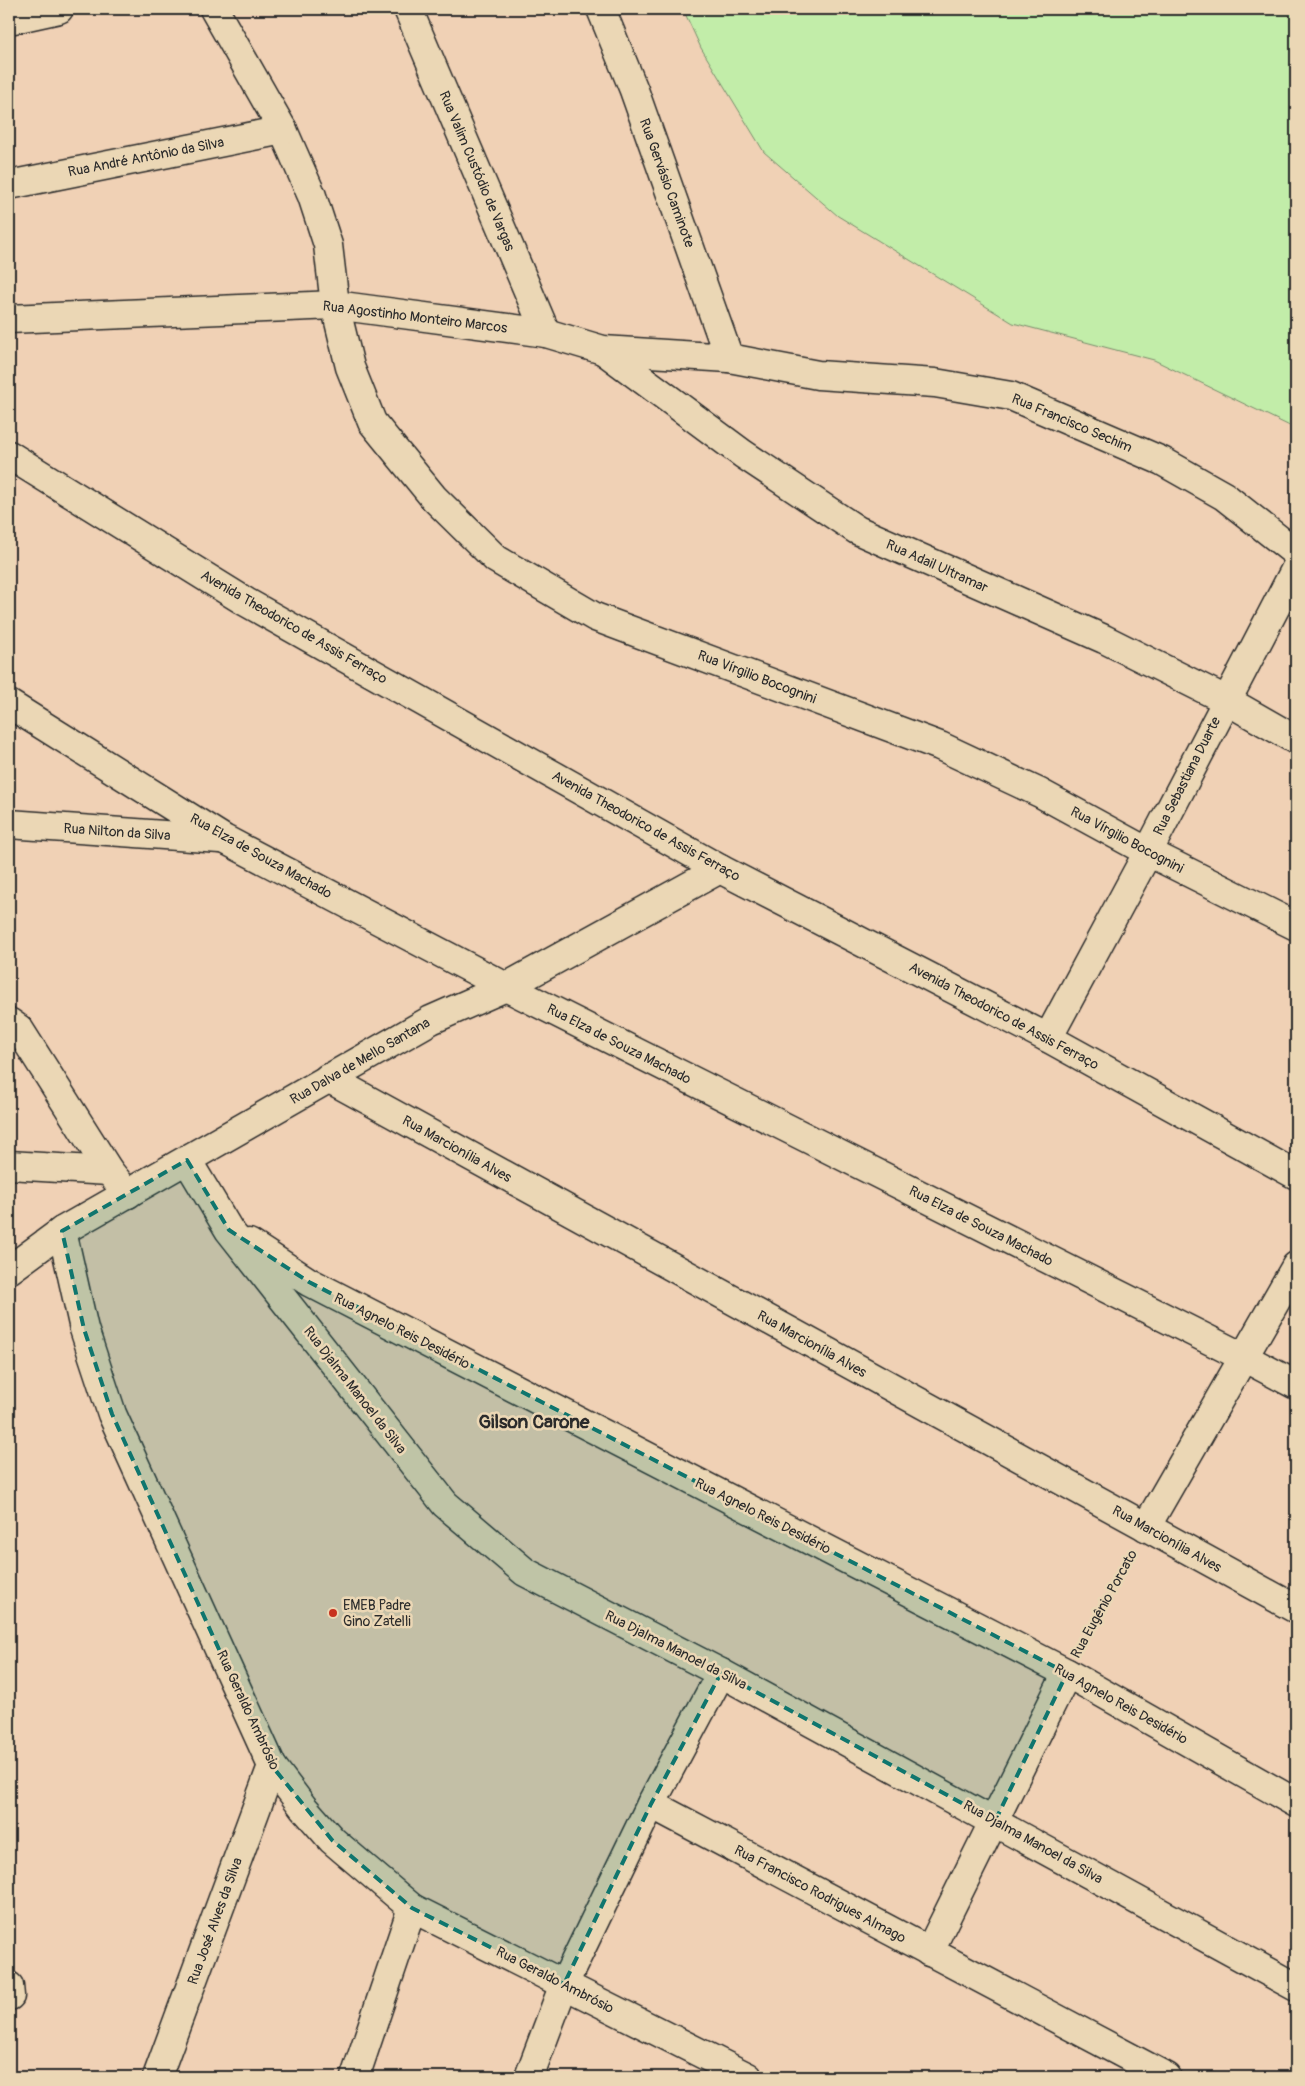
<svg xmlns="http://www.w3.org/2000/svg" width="1305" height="2086" font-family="Pangolin,sans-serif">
<rect width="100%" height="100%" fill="#f0d1b5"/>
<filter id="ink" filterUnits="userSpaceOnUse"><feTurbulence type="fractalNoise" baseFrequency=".02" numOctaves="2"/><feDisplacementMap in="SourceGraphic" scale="10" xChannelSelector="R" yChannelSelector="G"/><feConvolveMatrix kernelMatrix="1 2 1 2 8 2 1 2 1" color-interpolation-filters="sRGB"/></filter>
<g filter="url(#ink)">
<polygon fill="#c2eda9" stroke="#768c6a" points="683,9 1296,9 1296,429 1154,360 1013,323 838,216 764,152 701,48"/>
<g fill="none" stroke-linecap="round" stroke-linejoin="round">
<defs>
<g id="minor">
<polyline points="214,9 283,130 312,196 328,245 335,305 350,367 372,422 434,498 496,559 595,617 940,746 1040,793 1148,852 1296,926"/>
<polyline points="408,9 546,333"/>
<polyline points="601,9 634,90 729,358"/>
<polyline points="9,20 59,9"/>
<polyline points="9,185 283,130"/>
<polyline points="9,319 335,305 546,333 603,350 729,358 818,375 935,383 1011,396 1162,461 1224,496 1296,553"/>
<polyline points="603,350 743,454 857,530 1104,639 1226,700 1296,740"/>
<polyline points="9,704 224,839 506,987 1245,1358 1296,1385"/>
<polyline points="9,824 220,839"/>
<polyline points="9,1022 19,1029 109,1171 128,1194"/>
<polyline points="1048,1038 1148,852 1296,568"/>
<polyline points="328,1078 1296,1609"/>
<polyline points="187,1160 229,1230 445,1504 525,1572 721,1673 1296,1987"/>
<polyline points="9,1165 109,1171"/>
<polyline points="62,1231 84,1329 112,1414 272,1766 303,1807 332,1840 412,1908 748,2077"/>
<polyline points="249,1243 309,1282 1067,1673 1296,1803"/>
<polyline points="9,1270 62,1231 431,1020 506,987 720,869"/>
<polyline points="1146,1527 1296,1266"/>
<polyline points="651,1804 721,1673"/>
<polyline points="929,1952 1067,1673"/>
<polyline points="9,1986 10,1996"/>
<polyline points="157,2077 272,1766"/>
<polyline points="355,2077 412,1908"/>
<polyline points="529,2077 564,1984 651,1804 1167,2077"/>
</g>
<polyline id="tertiary" points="9,455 246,602 720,869 1048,1038 1296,1175"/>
</defs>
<use href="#minor" stroke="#2b2b2b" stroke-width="31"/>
<use href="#tertiary" stroke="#2b2b2b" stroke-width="31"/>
<polyline stroke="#2b2b2b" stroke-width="3" stroke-dasharray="1 4" stroke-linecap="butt" points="1082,1645 1131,1554"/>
<use href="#minor" stroke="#ebd7b5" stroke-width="28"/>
<use href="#tertiary" stroke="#ebd7b5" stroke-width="28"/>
</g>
</g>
<path fill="#0f766e" fill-opacity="0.2" stroke="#0f766e" stroke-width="4" stroke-dasharray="10 6" stroke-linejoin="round" d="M187,1160L229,1230L309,1282L1067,1673L995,1821L721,1673L651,1804L564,1984L412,1908L332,1840L272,1766L112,1414L84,1329L62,1231Z"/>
<circle fill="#c8321e" stroke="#ebd7b5" stroke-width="2" cx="333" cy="1613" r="5"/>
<g text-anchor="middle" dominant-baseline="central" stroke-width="5" stroke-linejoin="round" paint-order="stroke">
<g font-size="14" fill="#2b2b2b" stroke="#ebd7b5">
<text transform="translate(146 157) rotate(-11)">Rua André Antônio da Silva</text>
<text transform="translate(477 171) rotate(67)">Rua Valim Custódio de Vargas</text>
<text transform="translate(667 183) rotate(70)">Rua Gervásio Caminote</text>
<text transform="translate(415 317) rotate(7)">Rua Agostinho Monteiro Marcos</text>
<text transform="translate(1072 423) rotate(23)">Rua Francisco Sechim</text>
<text transform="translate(937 566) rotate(24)">Rua Adail Ultramar</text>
<text transform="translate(294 627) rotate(30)">Avenida Theodorico de Assis Ferraço</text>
<text transform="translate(757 677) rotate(21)">Rua Vírgilio Bocognini</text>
<text transform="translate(1187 776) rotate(-63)">Rua Sebastiana Duarte</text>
<text transform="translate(646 826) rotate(29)">Avenida Theodorico de Assis Ferraço</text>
<text transform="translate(117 832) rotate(4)">Rua Nilton da Silva</text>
<text transform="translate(1127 840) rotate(28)">Rua Vírgilio Bocognini</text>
<text transform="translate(261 856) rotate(29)">Rua Elza de Souza Machado</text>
<text transform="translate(1004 1016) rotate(28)">Avenida Theodorico de Assis Ferraço</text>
<text transform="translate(619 1044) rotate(27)">Rua Elza de Souza Machado</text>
<text transform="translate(360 1061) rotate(-30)">Rua Dalva de Mello Santana</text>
<text transform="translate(457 1149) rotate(29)">Rua Marcionília Alves</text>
<text transform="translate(981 1226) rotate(27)">Rua Elza de Souza Machado</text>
<text transform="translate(402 1331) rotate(27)">Rua Agnelo Reis Desidério</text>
<text transform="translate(812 1344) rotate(29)">Rua Marcionília Alves</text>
<text transform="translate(355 1390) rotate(52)">Rua Djalma Manoel da Silva</text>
<text transform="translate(763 1516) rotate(27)">Rua Agnelo Reis Desidério</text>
<text transform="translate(1167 1539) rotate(29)">Rua Marcionília Alves</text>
<text transform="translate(1104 1604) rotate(-61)">Rua Eugênio Porcato</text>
<text transform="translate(676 1650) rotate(27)">Rua Djalma Manoel da Silva</text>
<text transform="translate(1121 1704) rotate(29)">Rua Agnelo Reis Desidério</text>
<text transform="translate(248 1710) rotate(65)">Rua Geraldo Ambrósio</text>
<text transform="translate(1033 1842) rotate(29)">Rua Djalma Manoel da Silva</text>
<text transform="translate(820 1894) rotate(28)">Rua Francisco Rodrigues Almago</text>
<text transform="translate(215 1921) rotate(-70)">Rua José Alves da Silva</text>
<text transform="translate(555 1980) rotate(27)">Rua Geraldo Ambrósio</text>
</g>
<g font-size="14" fill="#2b2b2b" stroke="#ebd7b5" text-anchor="start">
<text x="343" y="1605">EMEB Padre<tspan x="343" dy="16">Gino Zatelli</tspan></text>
</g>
<g font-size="19" font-weight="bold" fill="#2b2b2b" stroke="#ebd7b5">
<text x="534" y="1422">Gilson Carone</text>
</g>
</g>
<rect width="1305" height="2086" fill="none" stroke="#ebd7b5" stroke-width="30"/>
<rect x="15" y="15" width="1275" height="2056" fill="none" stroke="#2b2b2b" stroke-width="2" filter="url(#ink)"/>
</svg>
